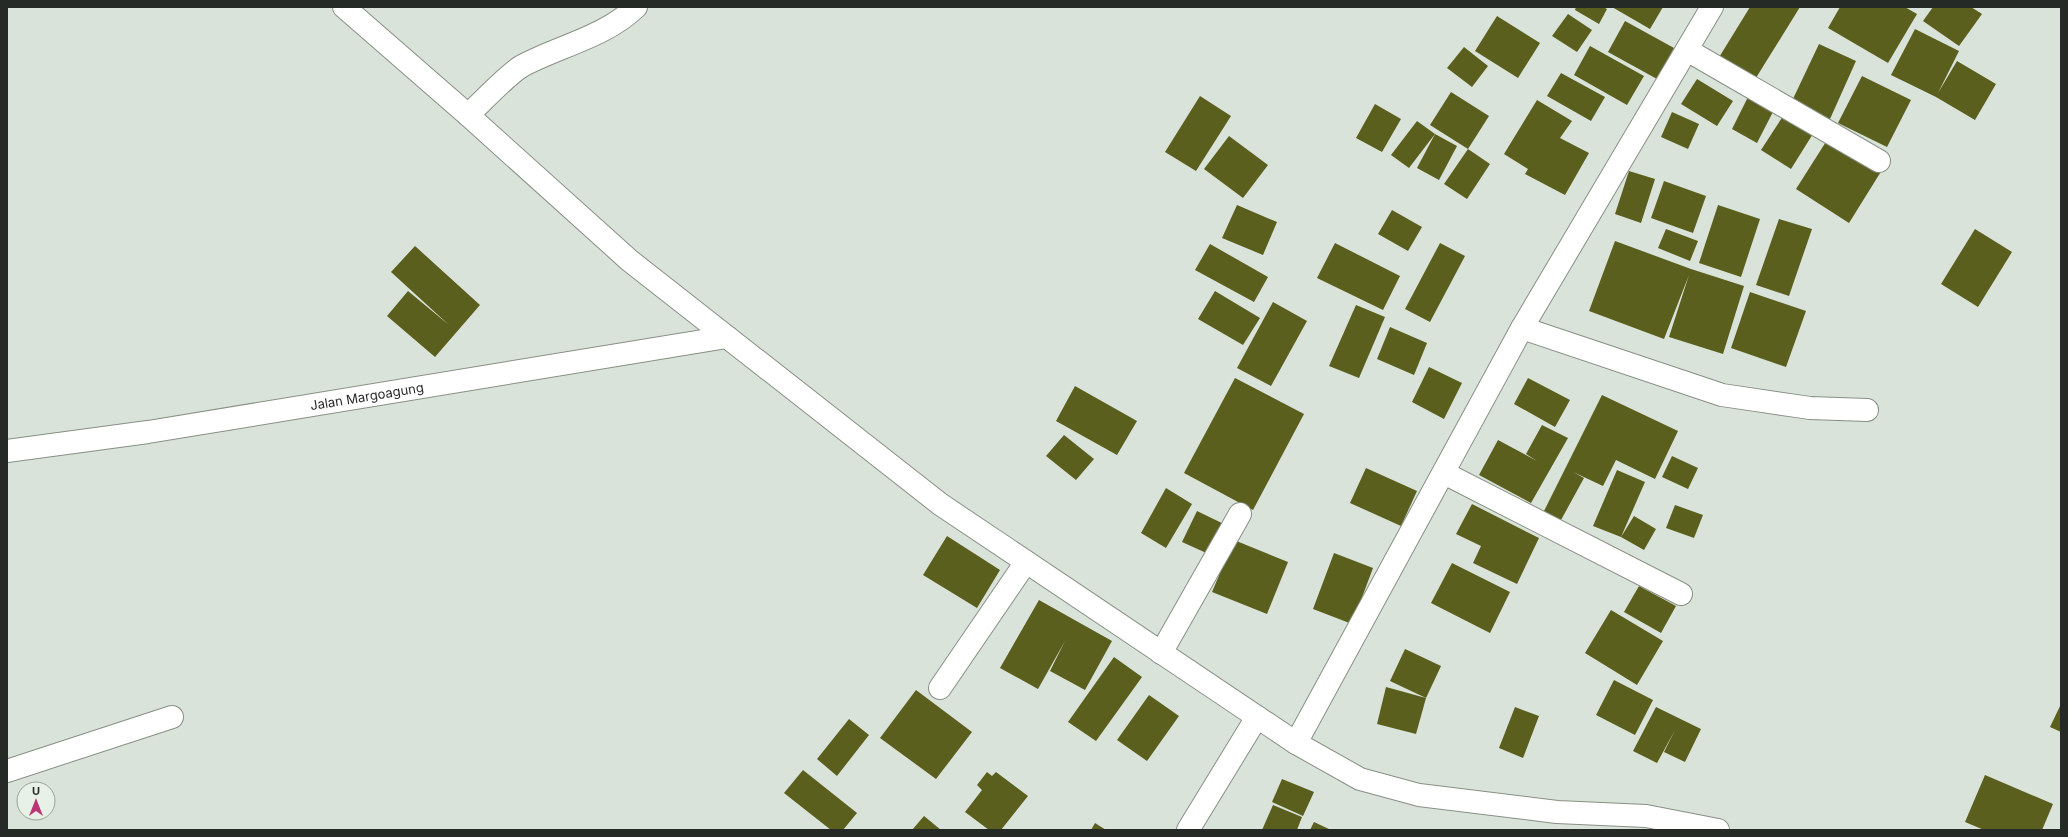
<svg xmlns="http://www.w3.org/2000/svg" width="2068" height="837" font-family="Inter,sans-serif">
<rect width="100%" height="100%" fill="#dae3d9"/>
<g fill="#5b5f1d">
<polygon points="1576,7 1603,7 1607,9 1599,24 1575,10"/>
<polygon points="1612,7 1663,7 1650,29"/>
<polygon points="1750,7 1800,7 1754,81 1718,59"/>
<polygon points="1840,7 1905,7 1917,14 1888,63 1828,28"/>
<polygon points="1933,7 1971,7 1982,14 1959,46 1923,21"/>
<polygon points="1568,14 1592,30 1577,52 1552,36"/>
<polygon points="1497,16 1540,43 1518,78 1475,51"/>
<polygon points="1625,21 1674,48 1657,79 1608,52"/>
<polygon points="1915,29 1959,51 1938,93 1957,61 1996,84 1975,120 1936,97 1891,75"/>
<polygon points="1819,44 1856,61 1830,119 1792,101"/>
<polygon points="1590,46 1644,76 1627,105 1574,75"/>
<polygon points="1464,47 1488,66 1472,87 1447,68"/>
<polygon points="1561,73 1605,97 1591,121 1547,96"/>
<polygon points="1862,76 1911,100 1887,147 1838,123"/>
<polygon points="1697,79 1733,101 1717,126 1681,104"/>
<polygon points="1751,91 1777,104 1757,143 1732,129"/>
<polygon points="1451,92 1489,116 1468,149 1430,125"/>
<polygon points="1200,96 1231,116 1196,171 1165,152"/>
<polygon points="1537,100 1572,121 1560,138 1589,153 1565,195 1525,174 1528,169 1504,154"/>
<polygon points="1375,104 1401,119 1382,152 1356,138"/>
<polygon points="1787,110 1816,129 1791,169 1761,150"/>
<polygon points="1672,112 1699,124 1688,149 1661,137"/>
<polygon points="1417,121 1435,134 1409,168 1391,155"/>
<polygon points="1435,134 1457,146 1439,180 1417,168"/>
<polygon points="1229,136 1268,165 1243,198 1204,169"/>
<polygon points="1829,137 1882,170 1849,223 1796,189"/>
<polygon points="1468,149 1490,164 1467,199 1444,184"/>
<polygon points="1629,171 1655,179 1641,223 1615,214"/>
<polygon points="1664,181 1706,196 1693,233 1651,218"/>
<polygon points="1237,205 1277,222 1263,255 1222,238"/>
<polygon points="1718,205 1760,219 1741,277 1699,263"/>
<polygon points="1392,210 1422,227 1408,251 1378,234"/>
<polygon points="1779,219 1812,229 1789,296 1756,285"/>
<polygon points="1666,229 1698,241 1690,261 1658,248"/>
<polygon points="1975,229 2012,252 1978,307 1941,284"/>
<polygon points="1615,241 1691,269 1744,286 1723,354 1669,337 1689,275 1664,339 1589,311"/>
<polygon points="1335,243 1400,276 1383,310 1317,278"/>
<polygon points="1440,243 1465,256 1430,322 1405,309"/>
<polygon points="1210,244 1268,277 1254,302 1195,270"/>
<polygon points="415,246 480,305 435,357 387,316 408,291 449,325 391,272"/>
<polygon points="1215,291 1260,318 1243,345 1198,319"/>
<polygon points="1750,292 1806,311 1786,367 1731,348"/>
<polygon points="1273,302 1307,321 1271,386 1237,368"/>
<polygon points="1356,305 1385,317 1359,378 1329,366"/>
<polygon points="1390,327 1427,343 1414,375 1377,359"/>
<polygon points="1429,367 1462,383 1444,419 1412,402"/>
<polygon points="1235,378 1304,414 1253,510 1184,473"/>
<polygon points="1528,378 1570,400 1555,427 1514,404"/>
<polygon points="1075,386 1137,421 1117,455 1056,421"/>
<polygon points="1602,395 1678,431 1655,479 1616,460 1603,486 1573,472 1584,478 1561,520 1544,511"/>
<polygon points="1542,425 1568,438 1531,503 1479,475 1498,440 1537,461 1526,454"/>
<polygon points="1064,435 1094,459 1076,480 1046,456"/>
<polygon points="1672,456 1698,468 1688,489 1662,477"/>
<polygon points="1366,468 1417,491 1401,526 1350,503"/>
<polygon points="1617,470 1645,482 1621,537 1634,516 1656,529 1644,550 1621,537 1593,526"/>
<polygon points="1166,488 1192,504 1166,548 1141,533"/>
<polygon points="1472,504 1539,538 1517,584 1473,563 1481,546 1456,534"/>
<polygon points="1675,505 1703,515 1694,538 1666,528"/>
<polygon points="1197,511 1228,526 1213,556 1182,542"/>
<polygon points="947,536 1000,570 977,608 923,575"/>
<polygon points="1234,540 1288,562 1267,614 1212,592"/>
<polygon points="1334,553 1373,568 1352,624 1313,609"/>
<polygon points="1452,563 1510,592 1490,633 1431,603"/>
<polygon points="1639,586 1676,606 1661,633 1624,612"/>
<polygon points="1039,600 1112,641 1085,690 1050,671 1065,641 1038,689 1000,668"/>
<polygon points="1611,610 1663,641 1637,685 1585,653"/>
<polygon points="1405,649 1441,666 1426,698 1390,681"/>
<polygon points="1114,657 1142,677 1096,741 1068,722"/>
<polygon points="1614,680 1653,700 1635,735 1596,715"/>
<polygon points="1386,687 1426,698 1416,734 1377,724"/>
<polygon points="916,690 972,732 936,779 880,738"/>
<polygon points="1149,695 1179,716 1147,761 1117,740"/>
<polygon points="2061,704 2061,732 2050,727"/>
<polygon points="1515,707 1539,716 1523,758 1499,748"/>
<polygon points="1656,707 1701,729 1685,762 1664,752 1675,730 1657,763 1633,751"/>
<polygon points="849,719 869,735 837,776 817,759"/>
<polygon points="803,770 857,813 843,830 831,830 784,793"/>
<polygon points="987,772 992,776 996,772 1028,796 1001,830 989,830 965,812 982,790 977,785"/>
<polygon points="1985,775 2053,804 2042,830 1984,830 1965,822"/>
<polygon points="1282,779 1314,792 1303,816 1272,802"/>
<polygon points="1273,805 1302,817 1297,830 1262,830"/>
<polygon points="924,816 941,830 912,830"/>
<polygon points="1314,822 1331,830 1310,830"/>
<polygon points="1095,823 1106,830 1091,830"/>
</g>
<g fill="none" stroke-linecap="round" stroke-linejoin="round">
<defs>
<g id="minor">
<polyline points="344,7 468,115 629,260 940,504 1296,743 1360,779 1419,795 1557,812 1646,816 1718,830"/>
<polyline points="1687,50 1879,161"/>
<path d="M468,115C482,102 508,74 522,66C559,46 605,37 636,7"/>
<polyline points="1522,328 1722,395 1810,408 1867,410"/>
<path id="s1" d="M7,451L148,432L727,337"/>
<polyline points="1444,473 1681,594"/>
<polyline points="1161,653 1240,514"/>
<polyline points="940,688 1026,562"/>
<polyline points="1296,743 1522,328 1712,7"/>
<polyline points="7,771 172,717"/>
<polyline points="1188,830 1257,717"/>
</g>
</defs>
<use href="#minor" stroke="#889086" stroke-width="24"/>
<use href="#minor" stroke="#fff" stroke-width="22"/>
</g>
<g text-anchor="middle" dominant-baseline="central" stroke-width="4" stroke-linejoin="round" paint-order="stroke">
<g font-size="13" fill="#262a26" stroke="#e8f1e6">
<text stroke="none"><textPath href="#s1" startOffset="364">Jalan Margoagung</textPath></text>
</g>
</g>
<rect width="2068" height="837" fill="none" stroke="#262a26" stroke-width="16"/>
<g transform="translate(36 801)"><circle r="19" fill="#e8f1e6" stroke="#9aa199"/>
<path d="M0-3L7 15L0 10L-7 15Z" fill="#bc3575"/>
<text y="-6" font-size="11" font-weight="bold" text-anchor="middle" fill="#262a26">U</text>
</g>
</svg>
